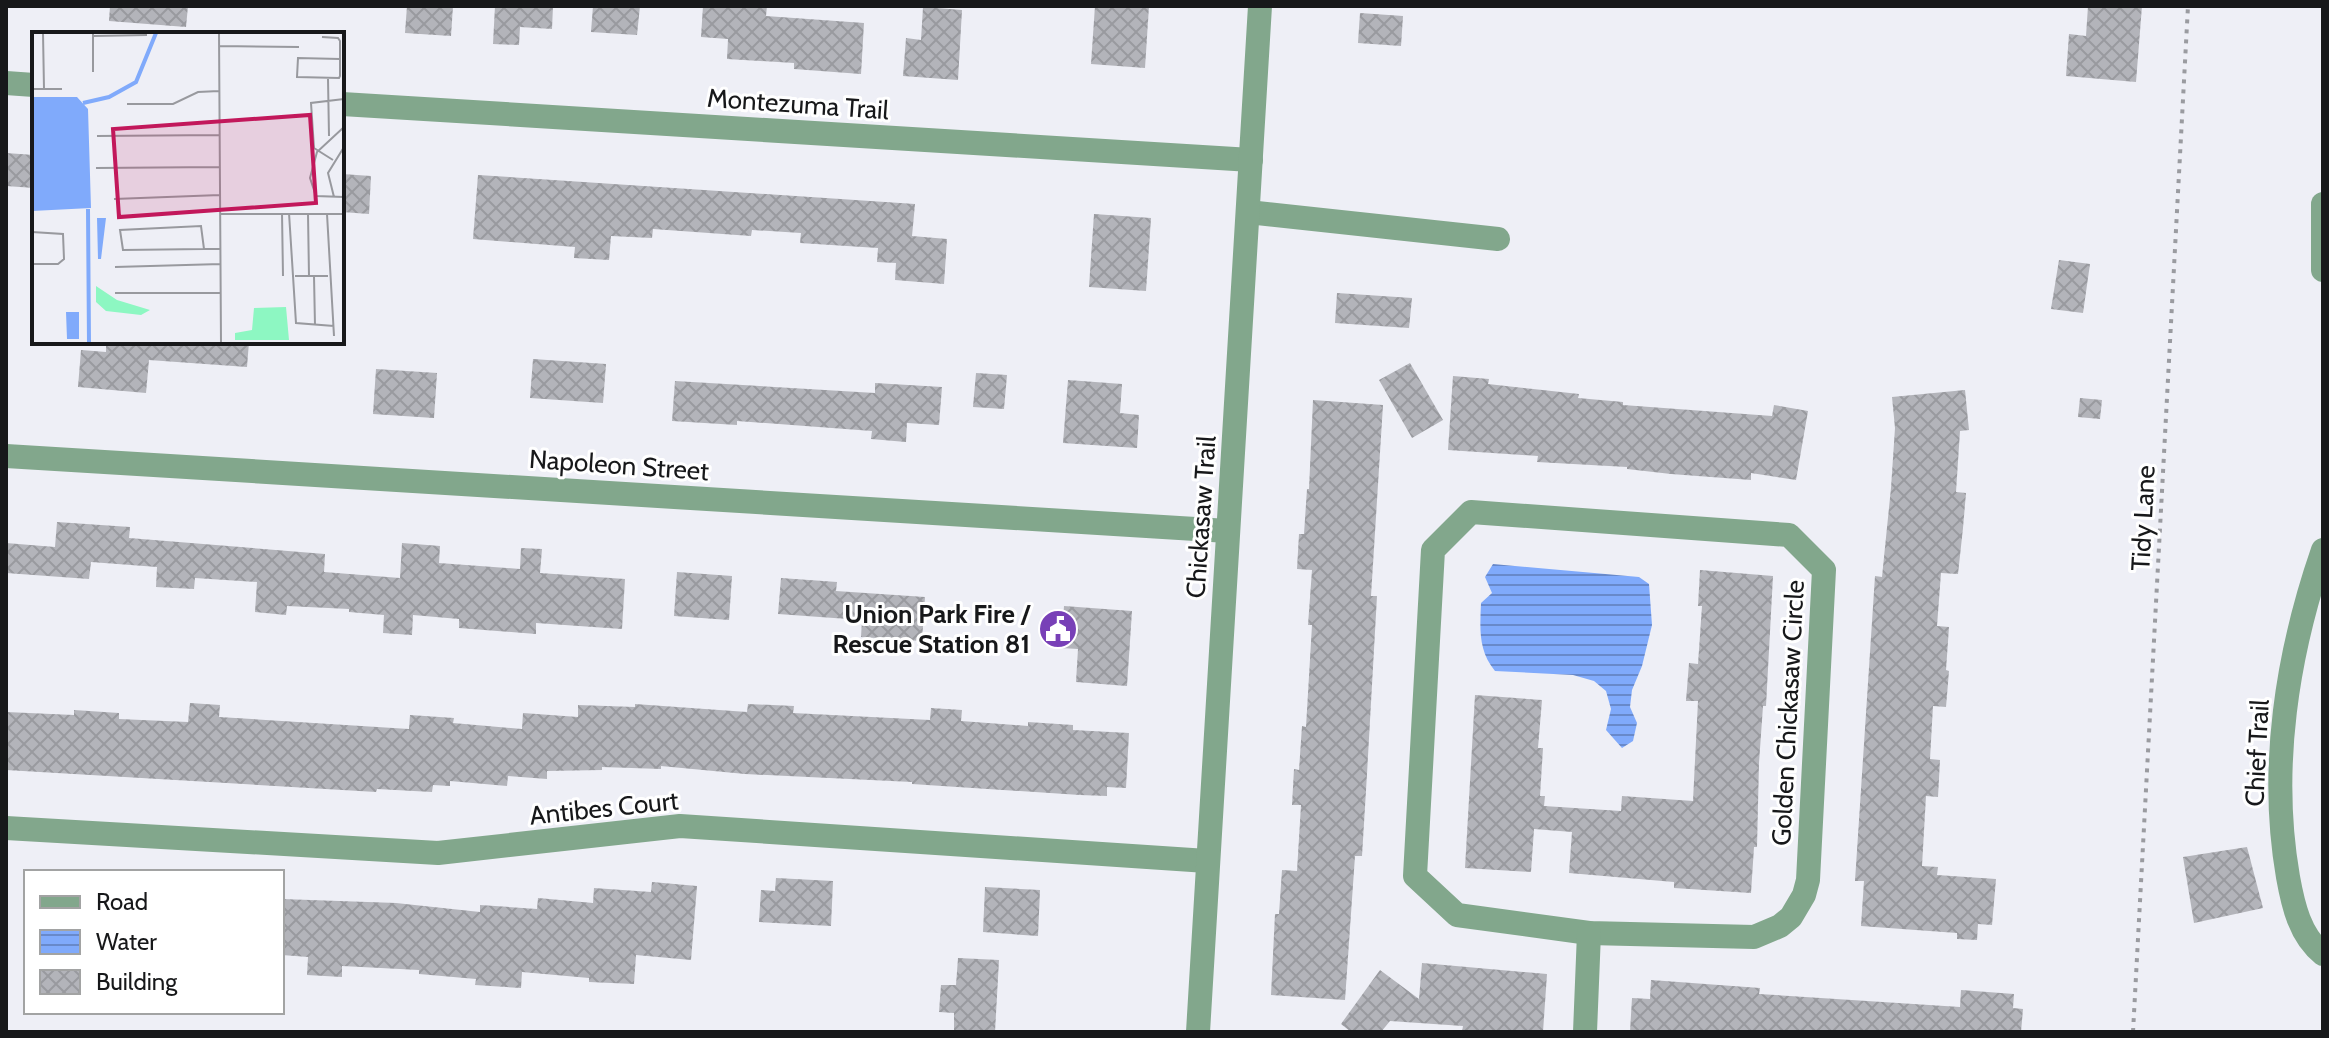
<svg xmlns="http://www.w3.org/2000/svg" width="2329" height="1038" font-family="Cabin,sans-serif">
<defs>
<pattern id="water-rules" width="6" height="5" patternUnits="userSpaceOnUse" patternTransform="scale(2)"><rect width="6" height="5" fill="#80aafb"/><path d="M0 2.5h6" fill="none" stroke="#6889ca"/></pattern>
<pattern id="building-cross-hatch" width="8" height="8" patternUnits="userSpaceOnUse" patternTransform="scale(2)"><rect width="8" height="8" fill="#b3b4ba"/><path d="M0 0l8 8M0 8l8-8" fill="none" stroke="#999a9f"/></pattern>
</defs>
<rect width="100%" height="100%" fill="#eeeff6"/>
<path fill="url(#water-rules)" d="M1493,564L1639,577L1649,584L1652,625L1642,666L1632,690L1630,707L1637,723L1633,741L1622,748L1606,730L1611,709L1606,691L1594,681L1573,675L1495,671C1478,650 1480,629 1481,603L1492,593L1485,577Z"/>
<g fill="url(#building-cross-hatch)">
<polygon points="110,6 188,6 186,27 109,21"/>
<polygon points="407,6 453,6 451,36 405,33"/>
<polygon points="495,6 553,6 552,29 520,27 519,45 493,44"/>
<polygon points="593,6 640,6 637,35 591,32"/>
<polygon points="703,6 767,6 766,16 864,23 861,74 794,69 794,63 727,59 728,39 701,37"/>
<polygon points="1095,6 1149,6 1145,68 1091,64"/>
<polygon points="2088,6 2142,6 2136,82 2066,76 2069,34 2086,36"/>
<polygon points="923,7 962,10 958,80 903,76 906,38 921,40"/>
<polygon points="1360,13 1403,16 1401,46 1358,43"/>
<polygon points="6,153 34,155 34,188 6,186"/>
<polygon points="342,174 371,176 369,214 342,212"/>
<polygon points="478,175 915,204 912,236 947,239 944,284 895,280 896,263 877,262 878,248 800,243 801,233 752,230 751,236 653,229 652,238 611,236 609,260 574,258 575,247 473,239"/>
<polygon points="1094,214 1151,218 1146,291 1089,287"/>
<polygon points="2059,260 2090,264 2083,313 2051,309"/>
<polygon points="1337,293 1412,298 1409,328 1335,323"/>
<polygon points="106,342 249,342 247,367 149,360 146,393 78,387 81,350 106,352"/>
<polygon points="533,359 606,364 603,403 530,398"/>
<polygon points="1410,363 1443,420 1412,438 1379,380"/>
<polygon points="376,369 437,373 434,418 373,414"/>
<polygon points="976,373 1007,375 1004,409 973,407"/>
<polygon points="1453,376 1489,379 1488,384 1579,394 1578,398 1623,402 1623,405 1772,416 1774,405 1808,411 1796,480 1751,473 1751,480 1671,474 1627,469 1627,467 1537,462 1538,456 1448,450"/>
<polygon points="1068,380 1122,384 1120,413 1139,415 1137,448 1063,443"/>
<polygon points="675,381 875,393 875,383 942,387 939,425 907,423 906,442 871,439 872,431 737,421 737,425 672,421"/>
<polygon points="1965,390 1969,430 1960,431 1956,492 1966,493 1963,528 1958,574 1941,573 1937,626 1949,627 1946,670 1949,671 1946,707 1933,706 1930,759 1940,760 1938,797 1926,796 1922,866 1938,867 1937,875 1996,879 1992,925 1978,924 1977,940 1957,939 1957,933 1861,926 1864,881 1855,881 1875,576 1882,577 1891,488 1895,428 1892,397"/>
<polygon points="2080,398 2102,400 2100,419 2078,417"/>
<polygon points="1313,400 1383,405 1371,596 1377,596 1367,774 1362,856 1355,856 1345,1000 1271,995 1275,914 1279,914 1282,870 1297,871 1301,805 1292,805 1294,769 1299,770 1302,726 1306,727 1312,625 1308,625 1312,570 1297,569 1299,534 1304,534 1307,489 1309,489"/>
<polygon points="57,522 130,527 129,538 325,554 324,572 400,578 402,543 440,546 439,563 520,569 521,548 542,549 540,573 625,579 622,629 536,623 536,634 459,628 459,619 413,615 412,635 383,633 384,615 349,612 349,609 287,606 286,615 255,612 257,582 195,578 194,589 156,587 157,567 91,562 89,579 6,573 6,543 55,547"/>
<polygon points="1700,570 1773,576 1766,706 1763,706 1759,763 1757,847 1754,847 1751,893 1674,888 1674,882 1569,873 1572,832 1534,829 1531,872 1465,868 1475,695 1542,700 1538,748 1543,748 1540,796 1545,796 1544,806 1621,811 1622,796 1693,801 1698,701 1686,701 1689,663 1698,664 1702,606 1698,606"/>
<polygon points="677,572 732,576 729,620 674,616"/>
<polygon points="781,578 837,582 836,591 925,597 922,641 861,637 862,620 778,614"/>
<polygon points="1064,606 1132,611 1127,686 1076,682 1078,649 1061,648"/>
<polygon points="190,703 220,705 219,717 409,729 410,715 454,718 453,723 522,729 523,713 578,717 578,705 635,707 635,704 747,712 748,704 794,706 793,713 930,720 931,708 962,710 961,721 1028,726 1028,722 1073,725 1073,730 1129,733 1126,788 1107,787 1107,796 1080,795 912,784 912,782 745,774 661,766 661,769 602,767 602,770 547,771 547,779 508,776 507,786 450,781 450,786 433,785 432,792 377,789 376,792 6,770 6,712 74,715 74,710 119,713 119,719 188,722"/>
<polygon points="2247,847 2263,908 2194,923 2183,857"/>
<polygon points="776,878 833,881 831,926 759,922 761,890 775,891"/>
<polygon points="652,882 697,886 691,960 636,955 634,984 589,982 589,978 522,972 521,988 475,985 476,979 419,974 419,970 342,966 342,977 307,975 308,957 282,955 282,899 396,903 480,912 480,905 537,909 538,898 593,903 594,888 651,892"/>
<polygon points="985,887 1040,890 1038,936 983,932"/>
<polygon points="958,958 999,960 995,1032 954,1032 954,1013 939,1012 941,985 956,985"/>
<polygon points="1422,963 1547,974 1543,1032 1462,1032 1463,1026 1390,1021 1381,1032 1351,1032 1341,1024 1380,970 1419,999"/>
<polygon points="1651,980 1760,988 1759,994 1960,1007 1961,990 2014,994 2013,1008 2023,1009 2021,1032 1630,1032 1632,998 1650,999"/>
</g>
<g fill="none" stroke-linecap="round" stroke-linejoin="round">
<polyline stroke="#9a9ba0" stroke-width="4" stroke-dasharray="4 6" stroke-linecap="butt" points="2133,1032 2188,6"/>
<g stroke="#82a78c" stroke-width="24">
<polyline points="6,83 34,85"/>
<polyline points="342,104 1251,160"/>
<polyline points="2323,204 2323,270"/>
<polyline points="1248,212 1498,239"/>
<polyline points="6,456 1228,531"/>
<polygon points="1471,512 1789,535 1824,570 1808,880 1804,895 1791,917 1780,926 1754,937 1589,933 1457,915 1415,876 1433,550"/>
<path d="M2323,550C2287,654 2269,768 2288,877C2293,905 2300,936 2323,954"/>
<polyline points="6,828 438,853 680,826 1207,861"/>
<polyline points="1198,1032 1260,6"/>
<polyline points="1585,1032 1589,933"/>
</g>
</g>
<defs>
<symbol id="civic-disc" viewBox="-11 -11 22 22"><circle r="9.5" fill="#7840b7" stroke="#fff"/><path d="M-.6-6.5H3V-4.5H.6V-3L4-1V1h2V6H-6V1h2V-1L-.6-3ZM-1.2 2.5V6h2.4V2.5Z" fill="#fff"/></symbol>
</defs>
<g fill-rule="evenodd">
<use href="#civic-disc" x="1036" y="607" width="44" height="44"/>
</g>
<g text-anchor="middle" dominant-baseline="central" stroke-width="6" stroke-linejoin="round" paint-order="stroke">
<g font-size="26" fill="#17181a" stroke="#fff">
<text transform="translate(798 104) rotate(4)">Montezuma Trail</text>
<text transform="translate(619 465) rotate(4)">Napoleon Street</text>
<text transform="translate(1201 517) rotate(-86)">Chickasaw Trail</text>
<text transform="translate(2143 518) rotate(-87)">Tidy Lane</text>
<text transform="translate(1788 713) rotate(-87)">Golden Chickasaw Circle</text>
<text transform="translate(2257 753) rotate(-87)">Chief Trail</text>
<text transform="translate(604 808) rotate(-6)">Antibes Court</text>
</g>
<g font-size="26" font-weight="bold" fill="#17181a" stroke="#fff" text-anchor="end">
<text x="1030" y="614">Union Park Fire /<tspan x="1030" dy="30">Rescue Station 81</tspan></text>
</g>
</g>
<g transform="translate(32 32)">
<rect width="312" height="312" fill="#eeeff6"/>
<path d="M254,275L257,308H203V301L220,298L222,276Z" fill="#8df7c2"/>
<path d="M64,254L85,268L118,278L109,283L74,279L64,270Z" fill="#8df7c2"/>
<path d="M0,65H45L56,77L59,176L0,179ZM65,186H74L69,227H66ZM34,280H47V307H35Z" fill="#80aafb"/>
<path fill="none" stroke="#80aafb" stroke-width="4" d="M51,71L77,65L104,50L124,1M56,177L57,311"/>
<path fill="none" stroke="#98999e" stroke-width="2" d="M11,1L12,57M61,1V40M187,1L189,311M61,4L115,3M290,5L306,6L308,9V44L307,46L265,45L266,26L308,27M187,14L267,15M296,47L297,104M0,57H30M95,72H141L166,60L187,59M312,95L285,120L278,146L284,164L312,165M65,104L188,103M301,128L282,116L279,71L312,67M64,136L188,135M302,165L296,141L312,115M82,167L188,163M250,181L251,244M257,181L264,291L302,294M188,182H312M276,182L277,244M295,182L302,304M0,200L31,202L32,227L26,232H0M172,217L169,194L88,198L91,218L172,217H188M83,235L189,232M263,244H296M282,244L283,294M83,261H189"/>
<path fill="#c2185b" fill-opacity="0.15" stroke="#c2185b" stroke-width="4" d="M278,83L284,171L87,185L81,97Z"/>
<rect width="312" height="312" fill="none" stroke="#17181a" stroke-width="4"/>
</g>
<rect width="2329" height="1038" fill="none" stroke="#17181a" stroke-width="16"/>
<rect x="24" y="870" width="260" height="144" fill="#ffffff" stroke="#a2a3a3" stroke-width="2"/>
<rect x="40" y="896" width="40" height="12" fill="#82a78c" stroke="#a2a3a3" stroke-width="2"/>
<text x="96" y="910" font-size="24" fill="#17181a">Road</text>
<rect x="40" y="930" width="40" height="24" fill="url(#water-rules)" stroke="#a2a3a3" stroke-width="2"/>
<text x="96" y="950" font-size="24" fill="#17181a">Water</text>
<rect x="40" y="970" width="40" height="24" fill="url(#building-cross-hatch)" stroke="#a2a3a3" stroke-width="2"/>
<text x="96" y="990" font-size="24" fill="#17181a">Building</text>
</svg>
